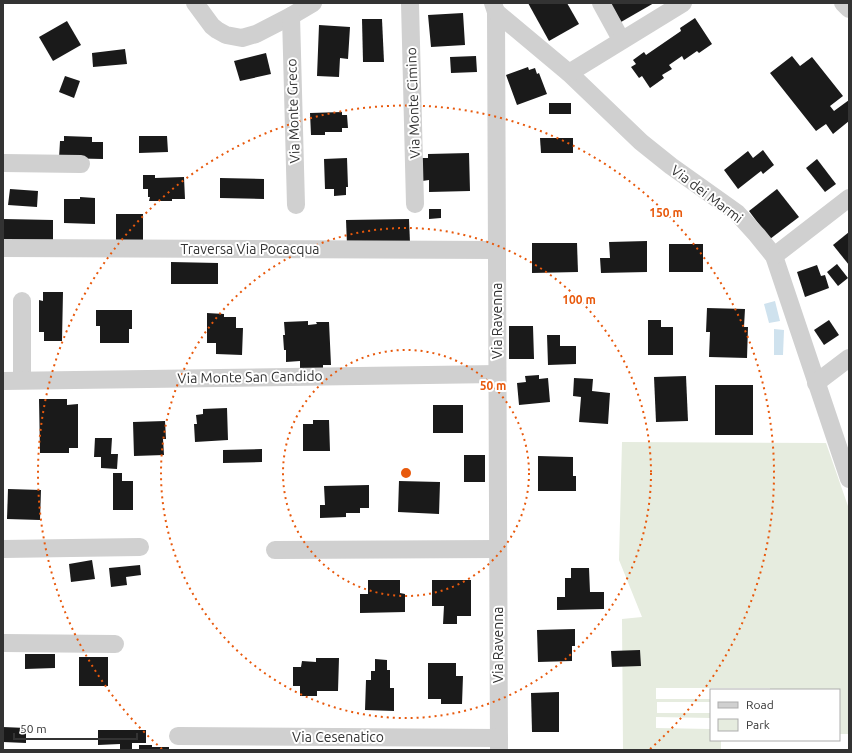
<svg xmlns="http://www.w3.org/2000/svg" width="852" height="753" font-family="Ubuntu,sans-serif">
<rect width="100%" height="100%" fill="#fff"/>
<polygon fill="#e6ecdf" points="622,442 826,443 849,509 849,734 839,734 839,690 770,690 770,688 656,688 656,699 711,699 711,702 657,702 657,713 711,713 711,718 656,717 656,728 711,729 711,740 721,740 721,750 623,750 622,619 642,617 619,560"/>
<g fill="#cfe2ee">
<polygon points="775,301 780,321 769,323 764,304"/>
<polygon points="774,329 784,330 783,355 774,355"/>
</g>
<g fill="#1a1a1a">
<polygon points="528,3 567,3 579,24 549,41"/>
<polygon points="610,3 654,3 621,22"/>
<polygon points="463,13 465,45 431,47 428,15"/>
<polygon points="695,18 712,44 699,53 697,51 684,60 682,56 669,65 672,69 662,75 664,78 650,88 642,76 639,78 631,67 636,64 633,60 644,52 646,55 681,31 680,28"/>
<polygon points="362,19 382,19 384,62 363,62"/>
<polygon points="67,21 81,45 53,61 39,37"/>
<polygon points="319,25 350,27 348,59 340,58 339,77 317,76"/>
<polygon points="125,49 127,64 93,67 92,53"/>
<polygon points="266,53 271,74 240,81 234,61"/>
<polygon points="476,56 477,72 451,73 450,57"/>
<polygon points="792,56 800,66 812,57 843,96 830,106 834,111 849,100 849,121 833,134 826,124 816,131 770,73"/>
<polygon points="528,67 529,70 535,68 537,74 539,73 547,94 517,105 506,75"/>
<polygon points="65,76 80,81 74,98 59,92"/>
<rect x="549" y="103" width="22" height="11"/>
<polygon points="342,112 342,115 347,115 348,128 342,128 342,132 325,132 325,135 311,135 310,113"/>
<polygon points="64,136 92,137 92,142 103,142 103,159 59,158 60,141 64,141"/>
<polygon points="139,136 167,136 168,152 139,153"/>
<polygon points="540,138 573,138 573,153 541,153"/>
<polygon points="763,150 774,165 763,174 761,171 738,189 724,170 748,151 753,158"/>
<polygon points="469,153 470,191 429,192 429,180 422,181 422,158 428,158 428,154"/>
<polygon points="347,158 348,187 346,187 346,195 334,196 334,189 325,189 324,159"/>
<polygon points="817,159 836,184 825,192 806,168"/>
<polygon points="143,175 155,175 155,178 184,177 185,199 172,199 172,201 149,201 150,197 148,197 148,189 143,189"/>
<polygon points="220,178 264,179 264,199 220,198"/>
<polygon points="10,189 38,191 37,207 8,205"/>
<polygon points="777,189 799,217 770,239 749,211"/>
<polygon points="80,197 95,198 95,224 64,223 64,199 80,199"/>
<polygon points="429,209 441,209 441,218 429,219"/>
<rect x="116" y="214" width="27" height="29"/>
<polygon points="3,219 53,220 53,243 3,242"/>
<polygon points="409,219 410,243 347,245 346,220"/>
<polygon points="849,232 849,265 833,245"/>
<polygon points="647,241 647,272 601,273 600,258 610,258 609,242"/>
<polygon points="532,243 577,243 578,272 532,273"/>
<rect x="669" y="244" width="34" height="28"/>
<polygon points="171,262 218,263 218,284 171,284"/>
<polygon points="837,264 848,278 838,286 827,272"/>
<polygon points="817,265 821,276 825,275 829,288 805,297 797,272"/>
<polygon points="43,292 63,292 62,341 44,341 44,332 39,332 39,300 43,301"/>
<polygon points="707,308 745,309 744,327 748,327 747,358 709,357 710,332 706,332"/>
<polygon points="96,310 132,310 132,329 129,329 129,343 100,343 100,326 96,326"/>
<polygon points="207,313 224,314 224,317 236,317 236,328 243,328 242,355 216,354 216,343 207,343"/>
<polygon points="648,320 661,320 661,327 673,327 673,355 648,355"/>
<polygon points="829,320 839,335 824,345 814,330"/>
<polygon points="308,321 308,325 317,324 316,322 329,322 331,365 323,365 323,368 300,368 300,361 286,362 286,350 284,350 283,335 285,335 284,322"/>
<polygon points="509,326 533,326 534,359 509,359"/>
<polygon points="547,335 560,335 560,346 576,346 576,364 548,365"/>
<polygon points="539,375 539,379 548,378 550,402 519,405 517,383 526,382 525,376"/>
<polygon points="686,376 688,421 656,422 654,377"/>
<polygon points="574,378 593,379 592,391 610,393 608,424 579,422 581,397 573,396"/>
<rect x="715" y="385" width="38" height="50"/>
<polygon points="39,399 67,399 67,405 78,404 78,448 69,448 69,453 40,453"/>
<rect x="433" y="405" width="30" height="28"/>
<polygon points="227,408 228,440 195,442 194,424 197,424 196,415 203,414 203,409"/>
<polygon points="313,420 329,420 330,451 303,451 303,424 313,424"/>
<polygon points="165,421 166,439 163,439 164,455 134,456 133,422"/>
<polygon points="95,438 112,438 111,454 118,454 117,469 101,468 101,457 94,457"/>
<polygon points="262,449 262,462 223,463 223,450"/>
<rect x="464" y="455" width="21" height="27"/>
<polygon points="538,456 573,457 573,476 576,476 576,491 538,491"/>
<polygon points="113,473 122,473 122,481 133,481 133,510 113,510"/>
<polygon points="399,481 440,482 439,514 398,512"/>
<polygon points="369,485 369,508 360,508 360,513 346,513 346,517 320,518 320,505 325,505 324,486"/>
<polygon points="8,489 41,490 40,520 7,519"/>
<polygon points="92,560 95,579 71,582 69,564"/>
<polygon points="140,565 141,575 126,577 127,585 111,587 109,568"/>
<polygon points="571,568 589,568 590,592 604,592 604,609 557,610 557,597 565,597 565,578 571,578"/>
<polygon points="368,580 400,580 400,593 405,594 405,612 360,613 360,594 368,594"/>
<polygon points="432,580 471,580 471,616 457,616 457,624 443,624 444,606 432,606"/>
<polygon points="575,629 575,646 572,646 572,661 538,662 537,630"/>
<polygon points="640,650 641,666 612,667 611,651"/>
<polygon points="25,654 55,654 55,668 25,669"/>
<rect x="79" y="657" width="29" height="29"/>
<polygon points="316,658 339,658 338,691 317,691 317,696 300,696 300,686 293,686 293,667 301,667 302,661 316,662"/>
<polygon points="375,659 387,660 387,670 390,670 390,688 394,688 394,711 365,710 366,680 371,680 371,671 375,671"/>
<polygon points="428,663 456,663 456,676 463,676 462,704 441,704 441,699 428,699"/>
<polygon points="559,692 559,732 532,732 531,693"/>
<polygon points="3,727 26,728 26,743 3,742"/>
<polygon points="98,730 146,730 146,743 132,743 132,750 120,750 120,744 98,745"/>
<polygon points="139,745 152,745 152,747 169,747 169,750 139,750"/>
</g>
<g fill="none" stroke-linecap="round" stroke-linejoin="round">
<g stroke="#d0d0d0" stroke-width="18">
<polyline points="195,3 212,26 217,30 226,35 242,38 256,34 291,16 313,3"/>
<polyline points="410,3 415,204"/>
<polyline points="493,3 496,12 499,750"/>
<polyline points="601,3 618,34"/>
<polyline points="843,3 849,9"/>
<polyline points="496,12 569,73 641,142 671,166 716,198 737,213 757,235 774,256 849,479"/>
<polyline points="291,16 296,205"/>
<polyline points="569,73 683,3"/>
<polyline points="3,163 81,164"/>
<polyline points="3,248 497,250"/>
<polyline points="774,256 849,198"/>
<polyline points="22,380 22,301"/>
<polyline points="3,381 497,374"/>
<polyline points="816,383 849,358"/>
<polyline points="3,549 140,547"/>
<polyline points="275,550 498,549"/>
<polyline points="3,643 115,644"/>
<polyline points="178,736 499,738"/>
</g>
</g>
<g fill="none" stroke="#e8590c" stroke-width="2" stroke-dasharray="2 4">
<circle cx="406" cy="473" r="123"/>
<circle cx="406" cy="473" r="245"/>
<path d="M162 749A368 368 0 1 1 650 749"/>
</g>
<g text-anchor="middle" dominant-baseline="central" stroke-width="4" stroke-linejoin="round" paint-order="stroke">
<g font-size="14" fill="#333" stroke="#fff">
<text transform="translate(413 103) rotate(-92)">Via Monte Cimino</text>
<text transform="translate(293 111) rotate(-92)">Via Monte Greco</text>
<text transform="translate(707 194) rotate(37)">Via dei Marmi</text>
<text x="250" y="249">Traversa Via Pocacqua</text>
<text transform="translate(497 321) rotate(-90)">Via Ravenna</text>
<text transform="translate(250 377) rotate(-1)">Via Monte San Candido</text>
<text transform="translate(498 645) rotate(-90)">Via Ravenna</text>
<text x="338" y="737">Via Cesenatico</text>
</g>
</g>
<circle cx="406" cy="473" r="6" fill="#e8590c" stroke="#fff" stroke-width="2"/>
<g font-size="12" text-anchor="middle" font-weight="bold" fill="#e8590c" stroke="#fff" stroke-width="4" stroke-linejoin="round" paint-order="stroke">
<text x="666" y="217">150 m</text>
<text x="579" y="304">100 m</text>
<text x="493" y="390">50 m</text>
</g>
<rect width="852" height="753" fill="none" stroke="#333333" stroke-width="8"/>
<rect x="710" y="689" width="130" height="52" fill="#ffffff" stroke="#adadad"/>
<rect x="718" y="702" width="20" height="6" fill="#d0d0d0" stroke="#adadad"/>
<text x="746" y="709" font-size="12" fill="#333333">Road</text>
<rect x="718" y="719" width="20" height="12" fill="#e6ecdf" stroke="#adadad"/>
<text x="746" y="729" font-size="12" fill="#333333">Park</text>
<path d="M14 733v6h123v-6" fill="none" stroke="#333333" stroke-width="2"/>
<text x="20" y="733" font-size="12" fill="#333333" stroke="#ffffff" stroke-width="3" paint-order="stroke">50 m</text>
</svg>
